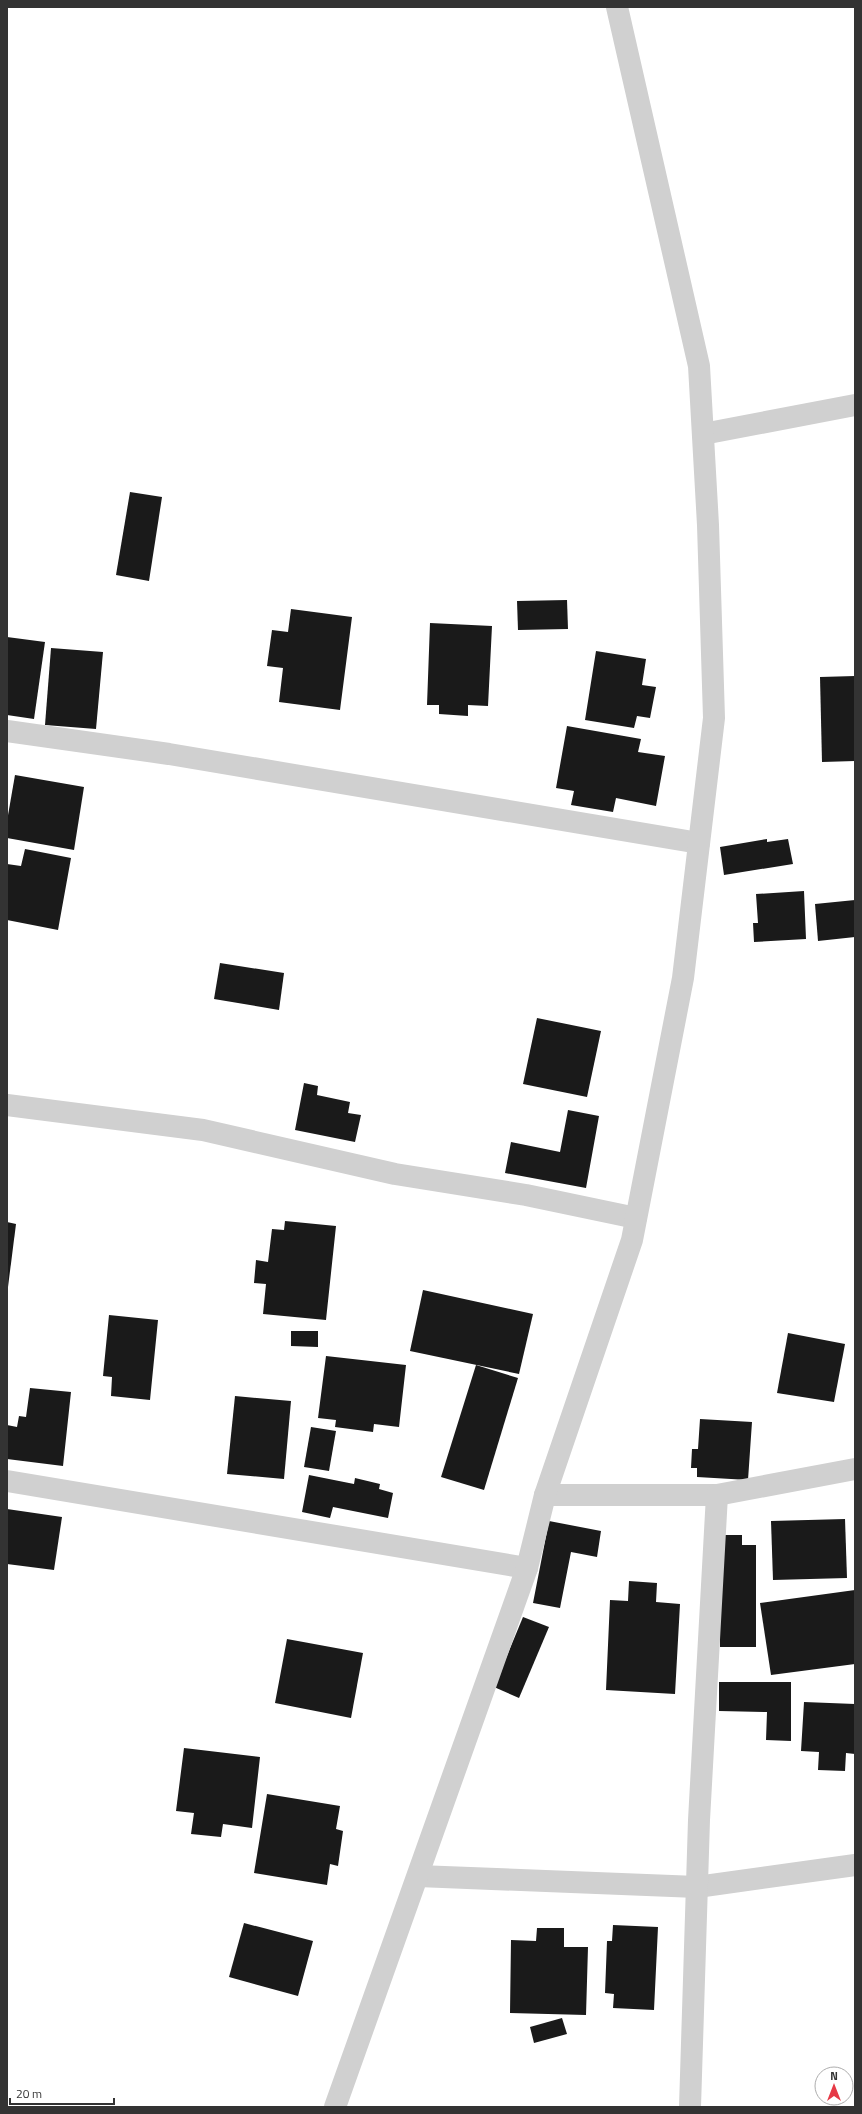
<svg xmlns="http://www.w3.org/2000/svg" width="862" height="2114" font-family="'Titillium Web',sans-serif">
<rect width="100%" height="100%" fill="#fff"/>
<g fill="#1a1a1a">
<polygon points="130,492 162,497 149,581 116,575"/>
<polygon points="567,600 568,629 518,630 517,601"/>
<polygon points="291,609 352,617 340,710 279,702 283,668 267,666 272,630 288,632"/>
<polygon points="430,623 492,626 488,706 468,705 468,716 439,714 439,705 427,705"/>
<polygon points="7,637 45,642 34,719 7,715"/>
<polygon points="51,648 103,652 96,729 45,725"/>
<polygon points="596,651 646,659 642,685 656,687 650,718 637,716 634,728 585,720"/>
<polygon points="855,676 855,761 822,762 820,677"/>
<polygon points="567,726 641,739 638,752 665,756 656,806 616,798 613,812 571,805 574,791 556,788"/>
<polygon points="15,775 84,787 74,850 7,838 7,821"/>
<polygon points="767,839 767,842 788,839 793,864 724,875 720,847"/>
<polygon points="25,849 71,858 58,930 7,920 7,864 21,866"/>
<polygon points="804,891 806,939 754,942 753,923 758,923 756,894"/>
<polygon points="855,900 855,937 818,941 815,904"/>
<polygon points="220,963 284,973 279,1010 214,999"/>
<polygon points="537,1018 601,1031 587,1097 523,1084"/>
<polygon points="304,1083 318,1086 317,1095 350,1102 348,1113 361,1115 355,1142 295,1130"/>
<polygon points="568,1110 599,1116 586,1188 505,1173 511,1142 560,1152"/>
<polygon points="285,1221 336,1226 326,1320 263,1314 266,1284 254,1283 256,1260 268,1262 272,1229 284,1230"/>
<polygon points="7,1222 16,1224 8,1287 7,1287"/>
<polygon points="423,1290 533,1314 519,1374 410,1351"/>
<polygon points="109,1315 158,1320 150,1400 111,1396 112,1377 103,1376"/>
<polygon points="291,1331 318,1331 318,1347 291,1346"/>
<polygon points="788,1333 845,1344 834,1402 777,1393"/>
<polygon points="326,1356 406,1365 399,1427 374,1424 373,1432 335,1427 336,1420 318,1418"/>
<polygon points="476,1365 518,1378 484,1490 441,1477"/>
<polygon points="30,1388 71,1392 63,1466 7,1459 7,1425 17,1427 19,1416 26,1417"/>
<polygon points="235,1396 291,1401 284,1479 227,1474"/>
<polygon points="700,1419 752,1422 748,1480 697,1477 697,1468 691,1468 692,1449 698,1449"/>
<polygon points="311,1427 336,1431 329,1471 304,1467"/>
<polygon points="309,1475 354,1484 355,1478 380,1484 379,1489 393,1493 388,1518 333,1507 330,1518 302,1512"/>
<polygon points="7,1509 62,1517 54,1570 7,1564"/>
<polygon points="845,1519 847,1578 773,1580 771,1521"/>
<polygon points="549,1521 601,1531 597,1557 571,1552 560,1608 533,1603"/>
<polygon points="720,1535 742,1535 742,1545 756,1545 756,1647 720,1647"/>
<polygon points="629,1581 657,1583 656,1602 680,1604 675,1694 606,1690 610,1600 628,1601"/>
<polygon points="855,1590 855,1664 771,1675 760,1603"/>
<polygon points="523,1617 549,1627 519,1698 494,1687"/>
<polygon points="287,1639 363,1653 351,1718 275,1703"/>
<polygon points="719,1682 791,1682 791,1741 766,1740 767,1712 719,1711"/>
<polygon points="804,1702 855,1704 855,1754 846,1753 845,1771 818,1770 819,1752 801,1751"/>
<polygon points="184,1748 260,1757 252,1828 223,1824 221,1837 191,1834 194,1813 176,1811"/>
<polygon points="267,1794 340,1806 336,1829 343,1831 338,1866 330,1864 327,1885 254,1873"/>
<polygon points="244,1923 313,1941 298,1996 229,1977"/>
<polygon points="613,1925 658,1927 654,2010 613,2008 614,1994 605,1993 607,1941 612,1941"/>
<polygon points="537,1928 564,1928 564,1947 588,1947 586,2015 510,2013 511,1940 536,1941"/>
<polygon points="562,2018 567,2034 534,2043 530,2027"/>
</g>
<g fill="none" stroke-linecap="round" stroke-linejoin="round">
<g stroke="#d0d0d0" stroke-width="22">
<polyline points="703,434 855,405"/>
<polyline points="7,731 169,754 699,843"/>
<polyline points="7,1105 203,1130 395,1174 526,1195 636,1218"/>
<polyline points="7,1481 527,1568"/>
<polyline points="545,1495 717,1495 855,1469"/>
<polyline points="418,1876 697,1887 855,1865"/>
<polyline points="335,2107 527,1568 545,1495 632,1240 683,978 714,718 708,525 699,366 617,7"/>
<polyline points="690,2107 699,1820 717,1495"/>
</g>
</g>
<rect width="862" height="2114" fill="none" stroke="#333333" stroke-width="16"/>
<g transform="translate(834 2086)"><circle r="19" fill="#ffffff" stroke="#adadad"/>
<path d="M0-3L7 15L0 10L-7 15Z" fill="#e63946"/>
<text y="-6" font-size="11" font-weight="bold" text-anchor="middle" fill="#333333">N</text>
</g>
<path d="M10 2098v6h104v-6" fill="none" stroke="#333333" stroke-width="2"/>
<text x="16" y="2098" font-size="12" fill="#333333" stroke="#ffffff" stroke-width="3" paint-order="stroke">20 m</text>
</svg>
